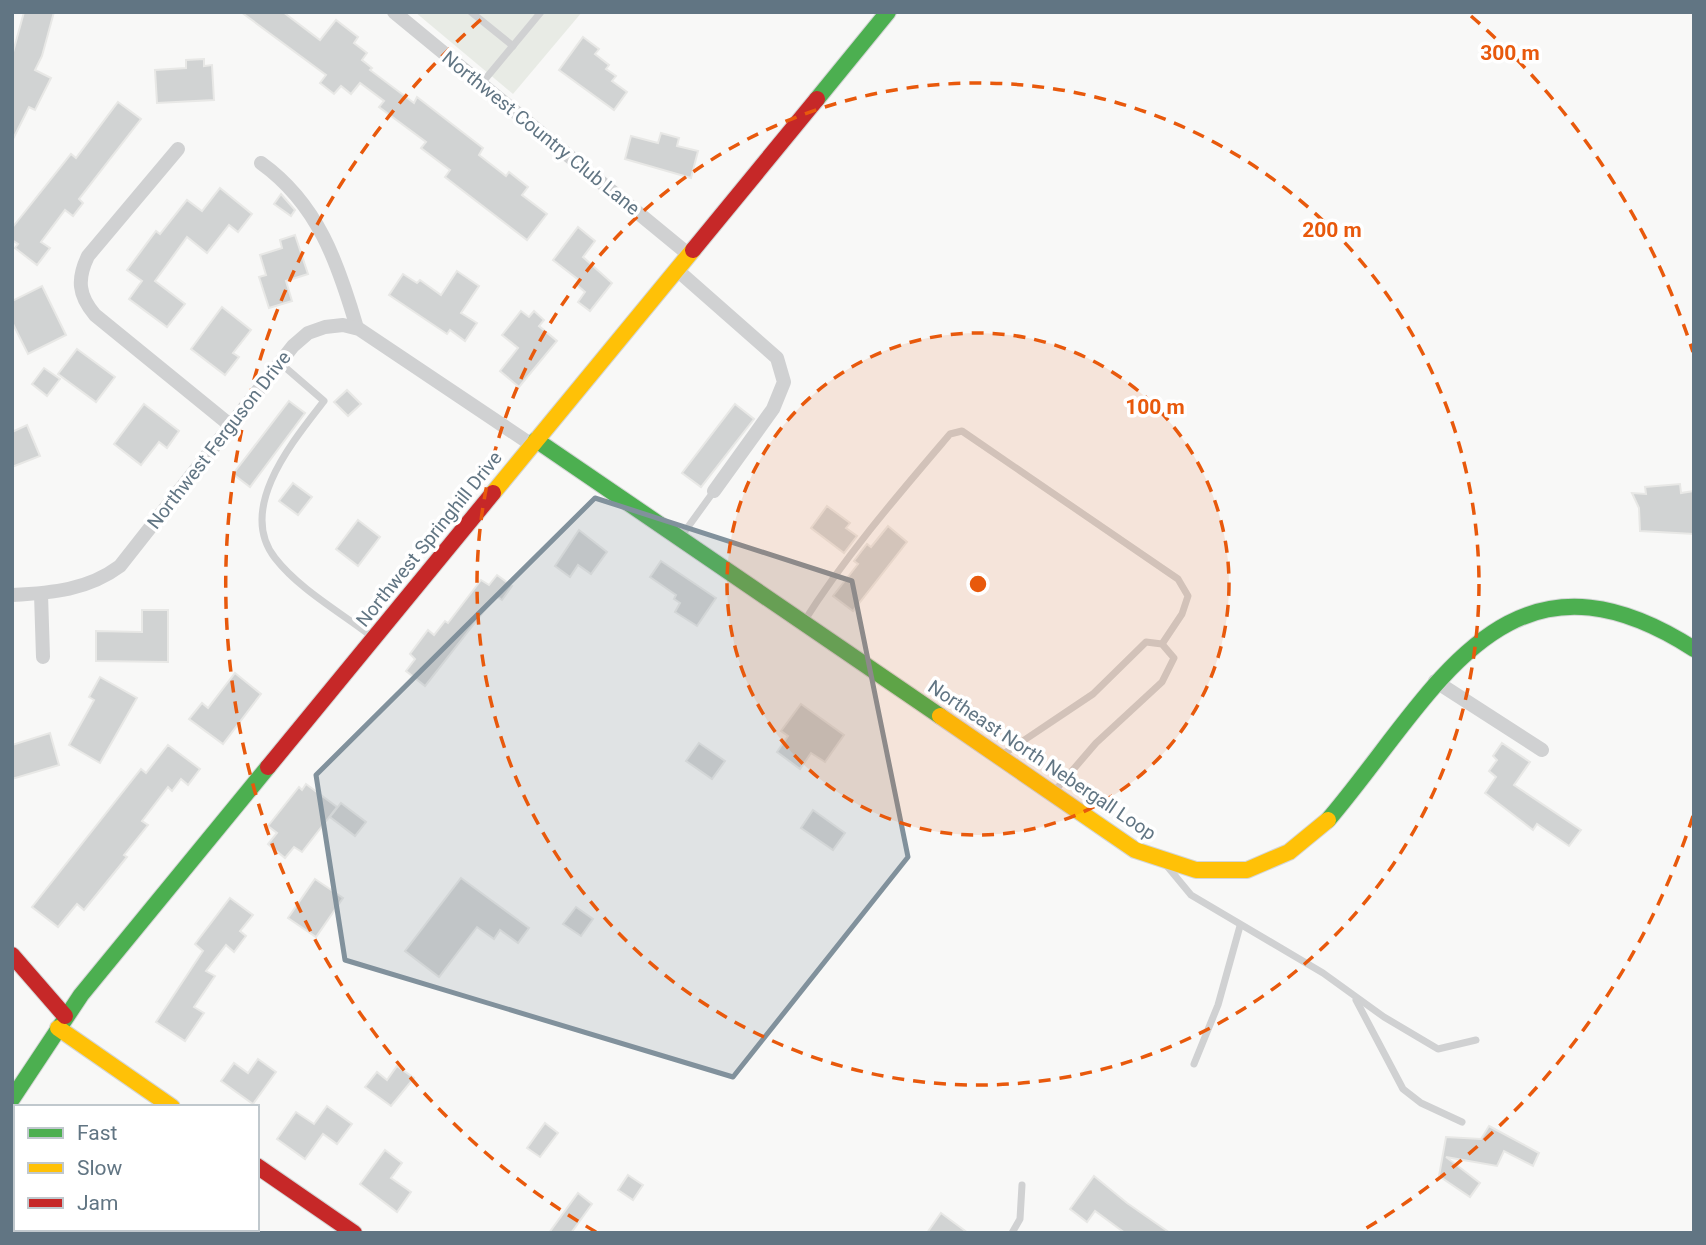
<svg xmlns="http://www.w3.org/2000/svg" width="1706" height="1245" font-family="Roboto,sans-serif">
<rect width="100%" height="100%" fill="#f8f8f7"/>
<polygon fill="#e8ebe5" points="415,12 582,12 513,94"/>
<g fill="#d1d3d3" stroke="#e8e8e6" stroke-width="2">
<polygon points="24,12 54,12 42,56 35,70 51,78 35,110 29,107 12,141 12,56"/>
<polygon points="241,12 283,12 320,40 336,20 358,37 354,43 367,53 362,60 372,68 370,70 414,103 417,97 483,148 479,155 506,176 509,172 528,187 522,195 547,214 527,240 445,177 450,170 421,148 426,142 379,107 384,101 360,83 351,94 341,86 334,94 320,83 326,75"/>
<polygon points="583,37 599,49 595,54 609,65 606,69 616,76 612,81 627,92 614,110 559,70"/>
<polygon points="204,59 204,66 212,65 214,100 157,103 155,70 186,68 186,60"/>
<polygon points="118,102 141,119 79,199 83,203 73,216 65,210 41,242 50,248 37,265 15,248 18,244 12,240 12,228 71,154 76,158"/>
<polygon points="661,133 679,138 677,146 698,151 691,178 625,159 631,136 658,143"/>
<polygon points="220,188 252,214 238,232 229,225 207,253 187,237 155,281 185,304 167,327 129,299 142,281 127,270 156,231 160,234 187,200 202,211"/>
<polygon points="281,194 295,210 291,216 274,204"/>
<polygon points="578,227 595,241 583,257 612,283 590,311 578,302 585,292 577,285 580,281 553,260"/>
<polygon points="295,235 308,274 286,281 292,301 269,308 259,277 266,275 260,255 282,248 280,240"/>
<polygon points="457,271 479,286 461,313 477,323 465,341 450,330 447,334 389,295 403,274 417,283 420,280 441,295"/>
<polygon points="42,286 66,335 28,354 12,322 12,301"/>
<polygon points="222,307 251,330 233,353 239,357 225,375 191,349"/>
<polygon points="521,311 529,317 534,311 544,320 539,326 557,341 519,387 500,371 518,348 502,335"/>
<polygon points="77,349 115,377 96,402 58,374"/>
<polygon points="44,368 60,379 47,396 32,384"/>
<polygon points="347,390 361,404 348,416 334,402"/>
<polygon points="289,401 305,413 250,487 233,474"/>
<polygon points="144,404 179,431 167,448 159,442 141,465 114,444"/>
<polygon points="735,404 754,419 701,487 682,473"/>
<polygon points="27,425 40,456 12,467 12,432"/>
<polygon points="293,483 312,497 298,515 279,501"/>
<polygon points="1680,484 1681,493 1694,491 1694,534 1640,531 1639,508 1632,493 1646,494 1645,487"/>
<polygon points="827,506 850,523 846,528 857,536 844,553 811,528"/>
<polygon points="358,520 380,537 358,566 336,549"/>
<polygon points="888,526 907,542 853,611 833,596 858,564 854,561 860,553 867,544 871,547"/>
<polygon points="579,530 607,552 591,574 578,565 570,577 555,566"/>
<polygon points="661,561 716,598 697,626 675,612 680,603 674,599 676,595 650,577"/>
<polygon points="497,575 512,586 502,600 496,596 425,686 406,671 415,659 410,654 428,630 434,635 445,621 448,623 481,580 489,585"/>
<polygon points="142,610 168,610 168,662 96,661 96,631 142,632"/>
<polygon points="235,673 261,694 223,744 189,719 202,703 208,708"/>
<polygon points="100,677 137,698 100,763 69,745 94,700 89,697"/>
<polygon points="801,704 844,735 825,762 811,753 800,769 777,752 788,736 781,731"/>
<polygon points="50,733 59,765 12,779 12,745"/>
<polygon points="699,743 725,761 712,779 686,761"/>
<polygon points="1502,743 1530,762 1514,785 1581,830 1569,846 1537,824 1533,830 1485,793 1496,777 1489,771 1497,760 1493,756"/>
<polygon points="168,745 200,769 188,785 181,779 172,791 168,787 142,821 148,825 124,855 127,857 84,910 77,904 58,927 32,907 141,769 146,773"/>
<polygon points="306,784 337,807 302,852 294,847 285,858 268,844 277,833 268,826 299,787 302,790"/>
<polygon points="341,803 366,822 355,836 330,817"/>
<polygon points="813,810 845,833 833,850 801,828"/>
<polygon points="461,878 529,928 518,943 500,930 494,939 477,927 439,977 405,951"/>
<polygon points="315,879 343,898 316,937 288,918"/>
<polygon points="230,898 253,915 240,931 246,936 234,952 226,945 206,971 215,976 194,1007 204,1013 185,1041 156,1022 203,951 195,944"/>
<polygon points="576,907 593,919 581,936 563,924"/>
<polygon points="258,1059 276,1072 253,1104 221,1081 234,1063 248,1073"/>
<polygon points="397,1066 414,1078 391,1106 365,1087 377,1072 387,1080"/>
<polygon points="327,1106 352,1124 337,1144 323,1134 305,1159 277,1139 296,1112 314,1124"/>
<polygon points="545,1123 558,1133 540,1157 527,1148"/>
<polygon points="1489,1126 1539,1153 1533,1166 1504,1151 1497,1166 1446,1157 1480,1183 1470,1197 1439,1176 1446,1137 1481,1139"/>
<polygon points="385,1150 402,1163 391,1178 411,1192 397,1212 360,1184"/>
<polygon points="628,1175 643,1185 633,1200 618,1190"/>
<polygon points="1094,1176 1127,1203 1170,1233 1125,1233 1095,1211 1087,1222 1070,1209"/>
<polygon points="578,1193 592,1204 571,1233 549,1233"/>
<polygon points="941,1213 968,1233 927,1233"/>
</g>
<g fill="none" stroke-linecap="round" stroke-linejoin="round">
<defs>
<g id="fast">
<polyline points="817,99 888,12"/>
<polyline points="536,440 940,716"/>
<path d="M1328,820C1434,696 1504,527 1694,649"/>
<polyline points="12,1099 81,995 268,767"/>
</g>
<g id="slow">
<polyline points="493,493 693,250"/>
<polyline points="940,716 1135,850 1196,870 1247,870 1289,852 1328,820"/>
<polyline points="58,1028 172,1107"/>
</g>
<g id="jam">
<polyline points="693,250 817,99"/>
<polyline points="268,767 493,493"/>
<polyline points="12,955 65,1016"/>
<polyline points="257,1166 354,1233"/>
</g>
</defs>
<use href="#fast" stroke="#d4d6d6" stroke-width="18"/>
<use href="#slow" stroke="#d4d6d6" stroke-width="18"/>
<use href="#jam" stroke="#d4d6d6" stroke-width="18"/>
<g stroke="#d0d1d2" stroke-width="7">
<polyline points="471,12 513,46"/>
<polyline points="482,83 541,12"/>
<path d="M279,362L324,401C294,440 236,508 275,558C299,589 340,612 371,636"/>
<polyline points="680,538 714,491"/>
<path d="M803,623C846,555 898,495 950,434L962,431L1178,579L1188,596L1182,614L1162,644"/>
<polyline points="1002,755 1093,694 1146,642 1162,644 1174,658 1162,682 1096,743 1053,793"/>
<polyline points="1167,866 1191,895 1323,973 1384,1017 1438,1049 1476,1040"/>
<polyline points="1356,1000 1403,1089 1421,1103 1462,1122"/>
<polyline points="1194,1064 1218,1005 1240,926"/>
<polyline points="1012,1233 1020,1219 1022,1185"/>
</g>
<g stroke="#d0d1d2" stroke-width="14">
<polyline points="394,12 688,254"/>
<path d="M178,149L88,256C77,279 78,295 95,315L230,425"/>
<path d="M261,163C318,204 338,263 357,328"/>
<polyline points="676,269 777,358 784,382 773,409 714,491"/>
<polyline points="41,594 43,657"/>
<path d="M12,595C52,593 88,590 120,566L293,346L308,333L325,327L343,325L359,329L532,445"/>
<polyline points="1435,681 1542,750"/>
</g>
<use href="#fast" stroke="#4caf50" stroke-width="16"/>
<use href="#slow" stroke="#ffc107" stroke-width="16"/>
<use href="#jam" stroke="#c62828" stroke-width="16"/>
</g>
<path fill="#81919c" fill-opacity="0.2" stroke="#81919c" stroke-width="5" stroke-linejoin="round" d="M595,498L852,581L908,857L733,1077L345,960L316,775Z"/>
<circle cx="978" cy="584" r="251" fill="#e8590c" fill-opacity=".12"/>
<g fill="none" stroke="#e8590c" stroke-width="3.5" stroke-dasharray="12 9">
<circle cx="978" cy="584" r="251"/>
<circle cx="978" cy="584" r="501"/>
<path d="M1693 816A752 752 0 0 1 1360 1232M596 1232A752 752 0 0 1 485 16M1471 16A752 752 0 0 1 1693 352"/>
</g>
<g text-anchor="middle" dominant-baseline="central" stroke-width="7" stroke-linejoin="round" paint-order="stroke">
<g font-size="19" fill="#617583" stroke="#fff">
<text transform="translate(541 133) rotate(39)">Northwest Country Club Lane</text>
<text transform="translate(219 440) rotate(-52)">Northwest Ferguson Drive</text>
<text transform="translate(429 539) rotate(-51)">Northwest Springhill Drive</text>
<text transform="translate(1042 760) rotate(34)">Northeast North Nebergall Loop</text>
</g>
</g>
<circle cx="978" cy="584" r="10" fill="#e8590c" stroke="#fff" stroke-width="3.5"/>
<g font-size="21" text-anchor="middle" font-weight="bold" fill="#e8590c" stroke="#fff" stroke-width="7" stroke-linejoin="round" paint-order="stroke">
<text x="1510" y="60">300 m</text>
<text x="1332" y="237">200 m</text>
<text x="1155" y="414">100 m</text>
</g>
<rect width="1706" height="1245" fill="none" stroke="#617583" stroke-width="28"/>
<rect x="14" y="1105" width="245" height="126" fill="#ffffff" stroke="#c0c8cd" stroke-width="2"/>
<rect x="28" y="1128" width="35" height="10" fill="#4caf50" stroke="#c0c8cd" stroke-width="2"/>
<text x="77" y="1140" font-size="21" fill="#617583">Fast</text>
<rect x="28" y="1163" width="35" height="10" fill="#ffc107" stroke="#c0c8cd" stroke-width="2"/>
<text x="77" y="1175" font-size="21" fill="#617583">Slow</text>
<rect x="28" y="1198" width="35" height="10" fill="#c62828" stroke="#c0c8cd" stroke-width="2"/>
<text x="77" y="1210" font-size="21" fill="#617583">Jam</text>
</svg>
